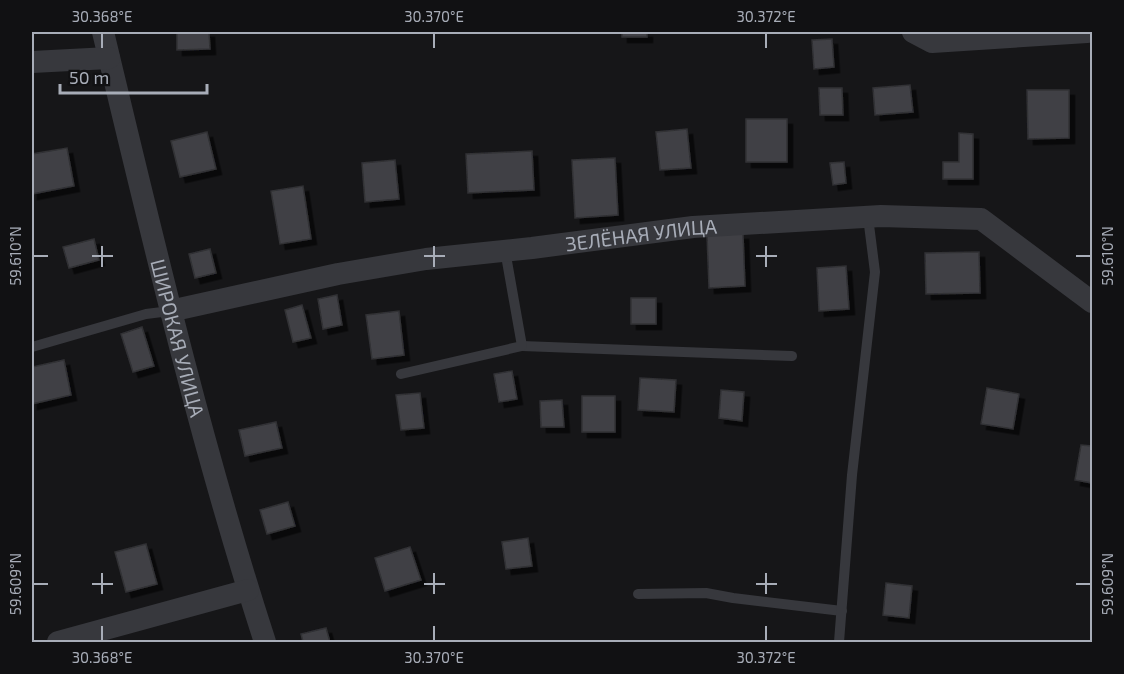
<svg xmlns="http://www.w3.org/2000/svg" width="1124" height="674" font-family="'Exo 2',sans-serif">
<defs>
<filter id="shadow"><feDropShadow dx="5.5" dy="5.5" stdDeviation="0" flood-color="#0009"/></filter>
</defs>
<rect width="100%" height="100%" fill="#161618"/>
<g fill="#404145" stroke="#303034" stroke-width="1.5" filter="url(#shadow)">
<polygon points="177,32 209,32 210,49 177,50"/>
<rect x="622" y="32" width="25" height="5"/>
<polygon points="832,39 834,67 814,69 812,40"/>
<polygon points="910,85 913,112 875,115 873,88"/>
<polygon points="819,88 842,88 843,115 820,115"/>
<polygon points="1027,90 1069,90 1069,138 1028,139"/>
<rect x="746" y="119" width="41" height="43"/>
<polygon points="687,129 691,168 660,170 656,132"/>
<polygon points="207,132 216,169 180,177 171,141"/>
<polygon points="959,133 973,134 973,179 943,179 943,162 959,162"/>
<polygon points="67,148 74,186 32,194 32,154"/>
<polygon points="532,151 534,190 468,193 466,154"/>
<polygon points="615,158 618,215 575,218 572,160"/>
<polygon points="395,160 399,199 365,202 362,163"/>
<polygon points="844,162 846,183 833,185 830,163"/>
<polygon points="303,186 311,239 280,244 271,191"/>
<polygon points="743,234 745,286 709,288 707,235"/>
<polygon points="94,239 99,260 69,268 63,247"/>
<polygon points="210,249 216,273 195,278 189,254"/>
<polygon points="979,252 980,293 926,294 925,253"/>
<polygon points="846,266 849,309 819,311 817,268"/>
<polygon points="337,295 342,325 323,329 318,299"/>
<rect x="631" y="298" width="25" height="26"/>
<polygon points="302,305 311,338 293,342 285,310"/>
<polygon points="399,311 404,355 372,359 366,315"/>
<polygon points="142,327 154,366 133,372 121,334"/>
<polygon points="64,360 71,395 32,404 32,367"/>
<polygon points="512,371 517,399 499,402 494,374"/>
<polygon points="640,378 676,380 674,412 638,410"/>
<polygon points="987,388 1019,394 1013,429 981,424"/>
<polygon points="721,390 744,392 742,421 719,418"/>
<polygon points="420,393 424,428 401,430 396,395"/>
<rect x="582" y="396" width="33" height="36"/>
<polygon points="562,400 564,427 541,427 540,401"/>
<polygon points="276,422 282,448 245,456 239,430"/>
<polygon points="1081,445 1092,446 1092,483 1075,480"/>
<polygon points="288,502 295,526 267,534 260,510"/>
<polygon points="528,538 532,566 506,569 502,542"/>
<polygon points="146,544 157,584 126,592 115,552"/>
<polygon points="410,547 421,580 385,591 375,558"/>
<polygon points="886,583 912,586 909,618 883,615"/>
<polygon points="326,628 330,642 303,642 301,634"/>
</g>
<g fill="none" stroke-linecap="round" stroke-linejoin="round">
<g stroke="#37383d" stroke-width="10">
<polyline points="522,346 792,356"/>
<polyline points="32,347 146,314 170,311"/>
<polyline points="401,374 522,346 505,250"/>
<polyline points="638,594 706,593 733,598 842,611"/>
<polyline points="839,642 852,475 875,272 868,217"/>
</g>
<g stroke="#37383d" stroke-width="22">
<path id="s1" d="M103,32C152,236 200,442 265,642"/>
<polyline points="913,32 932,42 1087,32"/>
<polyline points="32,62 109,58"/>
<path id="s2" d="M170,311L338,274L426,259L532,248L693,227L881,216L981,219L1092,302"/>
<polyline points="58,642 248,590"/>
</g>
</g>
<path fill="none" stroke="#a8adb8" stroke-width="2" d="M102,33V48M434,33V48M766,33V48M102,246V267M434,246V267M766,246V267M33,256H48M92,256H113M424,256H445M756,256H777M1076,256H1091M102,573V594M434,573V594M766,573V594M33,584H48M92,584H113M424,584H445M756,584H777M1076,584H1091M102,626V641M434,626V641M766,626V641"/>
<g text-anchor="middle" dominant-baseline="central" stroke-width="5" stroke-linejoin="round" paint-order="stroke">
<g font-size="20" fill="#a8adb8" stroke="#111113">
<text stroke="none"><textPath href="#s2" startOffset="478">ЗЕЛЁНАЯ УЛИЦА</textPath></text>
<text stroke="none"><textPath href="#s1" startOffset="315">ШИРОКАЯ УЛИЦА</textPath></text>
</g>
</g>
<rect width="1124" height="674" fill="none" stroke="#111113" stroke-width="66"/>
<path d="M60 84v9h147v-9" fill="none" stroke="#a8adb8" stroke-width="3"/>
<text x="69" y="84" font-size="18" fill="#a8adb8" stroke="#111113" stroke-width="4.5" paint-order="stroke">50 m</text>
<rect x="33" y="33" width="1058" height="608" fill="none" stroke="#a8adb8" stroke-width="2"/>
<g font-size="15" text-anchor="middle" fill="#a8adb8">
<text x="102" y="22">30.368°E</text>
<text x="434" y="22">30.370°E</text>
<text x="766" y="22">30.372°E</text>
<text transform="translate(16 256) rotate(-90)" y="5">59.610°N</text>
<text transform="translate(1108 256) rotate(-90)" y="5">59.610°N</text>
<text transform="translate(16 584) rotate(-90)" y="5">59.609°N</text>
<text transform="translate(1108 584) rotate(-90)" y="5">59.609°N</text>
<text x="102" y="663">30.368°E</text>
<text x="434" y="663">30.370°E</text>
<text x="766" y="663">30.372°E</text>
</g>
</svg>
